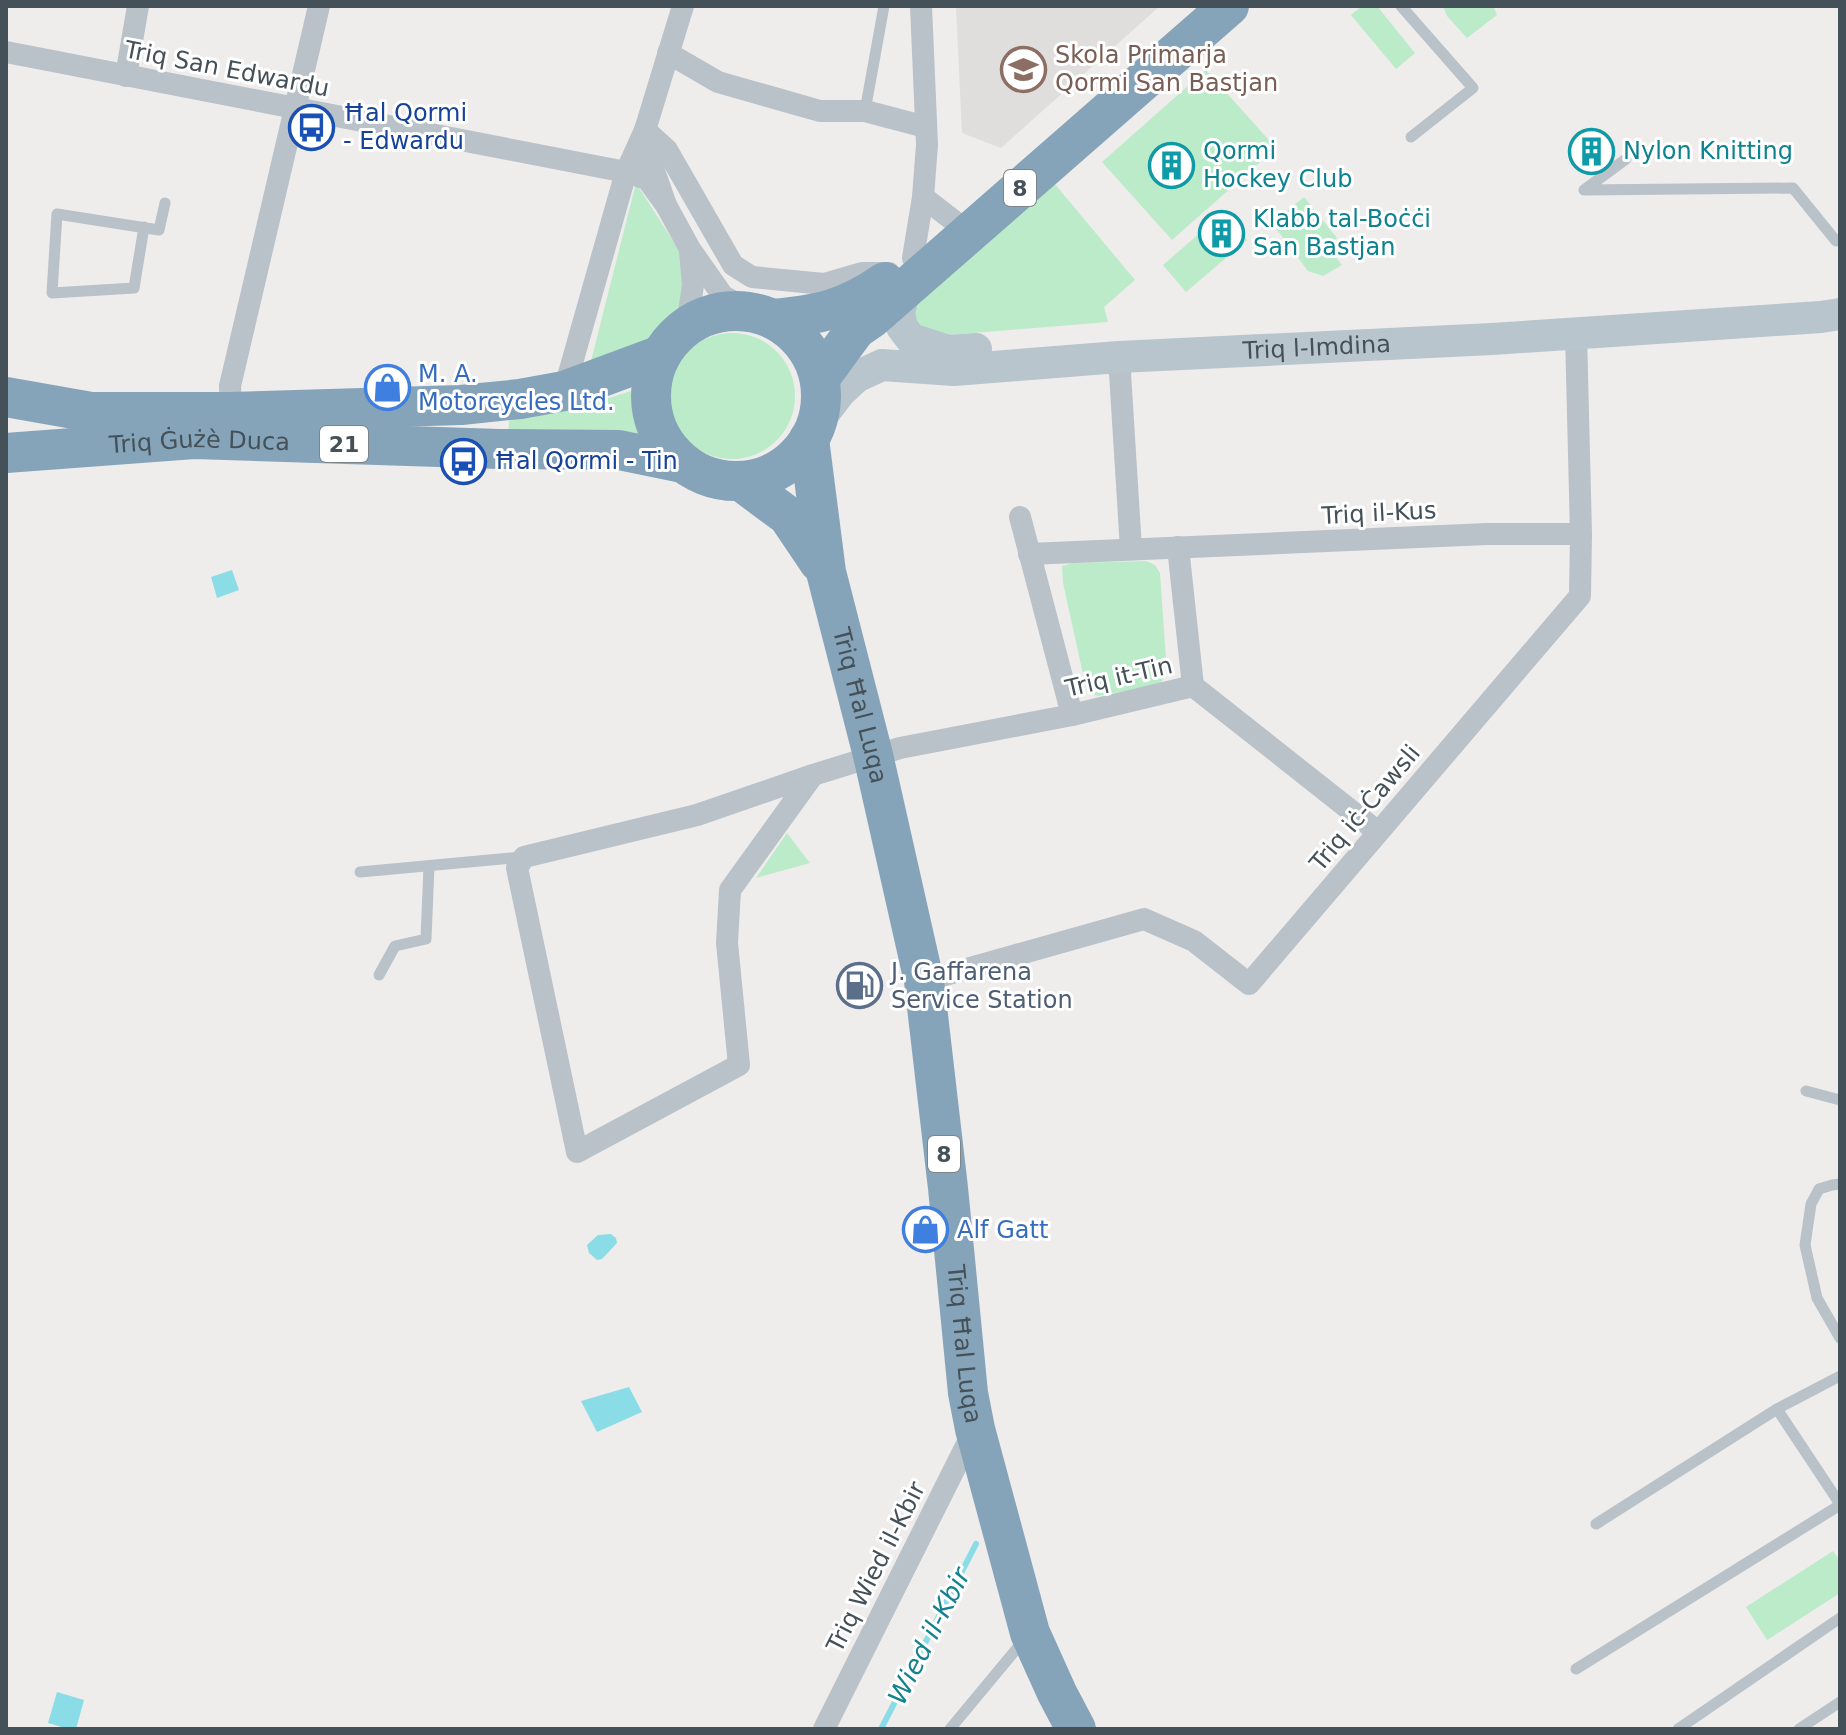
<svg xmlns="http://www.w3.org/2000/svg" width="1846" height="1735" font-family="'DejaVu Sans',sans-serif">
<rect width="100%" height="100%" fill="#efecec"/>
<polygon fill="#e0dddd" points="956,6 1160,6 1001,148 962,133"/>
<g fill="#bbebc9">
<polygon points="1362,6 1377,6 1415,53 1396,69 1351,15"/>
<polygon points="1443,6 1493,6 1497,15 1467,38 1447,16"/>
<polygon points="1206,70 1276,148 1172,240 1102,162"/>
<polygon points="636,183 685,260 680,310 650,342 590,365"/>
<polygon points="1054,183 1135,280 1104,307 1108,322 937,336 916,327 909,312"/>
<polygon points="1304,197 1337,238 1327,246 1342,265 1323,276 1308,271 1272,223"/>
<polygon points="1223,213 1247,240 1186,292 1163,265"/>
<circle cx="732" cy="396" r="63"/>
<polygon points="634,390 636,417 645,439 508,432 510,416 591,404"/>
<polygon points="1146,561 1155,565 1160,573 1167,673 1159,685 1098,696 1087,692 1063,583 1062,566 1073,563"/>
<polygon points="787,833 810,863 756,878"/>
<polygon points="1833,1551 1840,1561 1840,1593 1767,1640 1746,1607"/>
</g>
<g fill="#8adde6">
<polygon points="232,570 239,590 217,598 211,577"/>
<polygon points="611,1234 616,1238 617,1243 602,1259 597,1260 589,1253 587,1245 598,1235"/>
<polygon points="629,1387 642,1412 597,1432 581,1401"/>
<polygon points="57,1692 84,1700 76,1729 68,1729 48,1723"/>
</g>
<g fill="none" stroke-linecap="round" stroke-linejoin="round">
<polyline stroke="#8adde6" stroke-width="6" points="881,1729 976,1544"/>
<g stroke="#b8c2c8" stroke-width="11">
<polyline points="1401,6 1473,88 1411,137"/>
<polyline points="865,111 884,6"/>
<polyline points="1626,159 1584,190 1793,188 1836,241 1840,240"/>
<polyline points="144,227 134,288 52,293 57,214 159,230 165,203"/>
<polyline points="360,872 522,857"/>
<polyline points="379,975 395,946 426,939 429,866"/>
<polyline points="1806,1091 1840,1100"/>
<polyline points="1840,1184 1832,1185 1819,1189 1811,1204 1805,1245 1817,1298 1840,1338"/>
<polyline points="1777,1409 1840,1504"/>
<polyline points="1596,1524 1777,1409 1840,1376"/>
<polyline points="1576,1669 1840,1505"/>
<polyline points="950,1729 1024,1640"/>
<polyline points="1678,1729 1840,1618"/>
<polyline points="1799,1729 1840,1702"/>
</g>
<g stroke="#b8c2c8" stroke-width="22">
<polyline points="6,52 626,172 647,179 666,205"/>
<polyline points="668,53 718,82 820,111 865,111 926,127"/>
<polyline points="126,76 138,6"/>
<polyline points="645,130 667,150 733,265 752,277 824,284 862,273 889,273"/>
<polyline points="645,130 650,159 666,205 690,249 723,296 752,312"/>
<polyline points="923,197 954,221"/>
<polyline points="913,258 923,197 927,145 921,6"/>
<polyline points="687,326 693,285 690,251"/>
<polyline points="1119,357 1131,549"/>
<polyline points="564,391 626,172 645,130 683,6"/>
<polyline points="231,412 230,386 319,6"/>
<polyline points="1020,517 1072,715"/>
<polyline points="1178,547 1193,686"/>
<polyline points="1029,554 1487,534 1581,534"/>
<polyline points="813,775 730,890 727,943 739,1065 577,1152 517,868 524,857 697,815 813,775 900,748 1072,715 1193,686 1378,832"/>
<polyline points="924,981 1144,919 1194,941 1249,984 1580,596 1581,534 1576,334"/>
<polyline points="824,1729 974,1430"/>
</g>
<g stroke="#b8c5cd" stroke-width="32">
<polyline points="904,290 899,314 902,327 911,339 948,351 976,349"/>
<path id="s1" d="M817,422L840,392L856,377L882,365L954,370L1119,357L1492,339L1821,317L1840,314"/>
</g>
<g stroke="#86a4b9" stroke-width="40">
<circle cx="736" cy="396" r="85"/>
<path d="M773,319C819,315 846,309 885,282"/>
<polyline points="820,378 856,329 872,318 1229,6"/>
<polyline points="6,397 91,412 231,412 461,405 520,399 564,391 661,355"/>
<path id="s2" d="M809,439L826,572L873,755L924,981L948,1188L968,1393L975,1429L1030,1633L1057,1693L1076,1729"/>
<path id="s3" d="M6,453L194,439L500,449L619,450L682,463"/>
<polyline points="742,482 788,516 819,562"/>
</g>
</g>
<defs>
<symbol id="school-ring" viewBox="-11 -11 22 22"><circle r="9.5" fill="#fff" stroke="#8d6e63" stroke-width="1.5"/><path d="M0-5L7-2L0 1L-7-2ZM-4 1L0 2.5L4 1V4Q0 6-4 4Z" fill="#8d6e63"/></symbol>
<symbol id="bus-ring" viewBox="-11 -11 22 22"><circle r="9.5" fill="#fff" stroke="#1a4fb4" stroke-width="1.5"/><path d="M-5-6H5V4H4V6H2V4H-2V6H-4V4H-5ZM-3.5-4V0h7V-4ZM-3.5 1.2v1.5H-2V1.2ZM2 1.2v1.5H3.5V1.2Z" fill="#1a4fb4"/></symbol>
<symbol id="building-ring" viewBox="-11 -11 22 22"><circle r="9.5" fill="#fff" stroke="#0f9aa8" stroke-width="1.5"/><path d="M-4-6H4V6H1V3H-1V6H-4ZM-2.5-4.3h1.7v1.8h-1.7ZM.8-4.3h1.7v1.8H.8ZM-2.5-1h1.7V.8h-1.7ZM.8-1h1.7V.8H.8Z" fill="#0f9aa8"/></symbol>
<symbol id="shop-ring" viewBox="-11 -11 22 22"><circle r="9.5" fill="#fff" stroke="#3f7fe0" stroke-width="1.5"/><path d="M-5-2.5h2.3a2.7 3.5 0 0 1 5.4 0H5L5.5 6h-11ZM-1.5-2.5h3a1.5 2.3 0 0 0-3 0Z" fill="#3f7fe0"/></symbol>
<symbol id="fuel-ring" viewBox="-11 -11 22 22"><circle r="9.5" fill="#fff" stroke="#5c6f8a" stroke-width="1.5"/><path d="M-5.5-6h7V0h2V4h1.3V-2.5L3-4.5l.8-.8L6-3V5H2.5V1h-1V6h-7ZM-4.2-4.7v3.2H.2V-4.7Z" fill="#5c6f8a"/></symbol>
</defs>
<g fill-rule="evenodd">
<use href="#school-ring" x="998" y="44" width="51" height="51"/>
<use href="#bus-ring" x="286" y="102" width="51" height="51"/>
<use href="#building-ring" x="1566" y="126" width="51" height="51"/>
<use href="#building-ring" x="1146" y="140" width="51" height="51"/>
<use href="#building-ring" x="1196" y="208" width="51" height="51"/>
<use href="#shop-ring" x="362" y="362" width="51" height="51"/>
<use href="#bus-ring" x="438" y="436" width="51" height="51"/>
<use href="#fuel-ring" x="834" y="960" width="51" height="51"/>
<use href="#shop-ring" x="900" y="1204" width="51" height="51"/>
</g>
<g text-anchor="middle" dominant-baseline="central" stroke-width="6" stroke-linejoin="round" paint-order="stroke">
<g fill="#fff" stroke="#7d858a" stroke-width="2">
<rect x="1004" y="170" width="32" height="36" rx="6"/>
<rect x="320" y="426" width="48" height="36" rx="6"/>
<rect x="928" y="1136" width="32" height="36" rx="6"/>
</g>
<g font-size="22" font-weight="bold" fill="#455158">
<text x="1020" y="188">8</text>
<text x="344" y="444">21</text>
<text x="944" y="1154">8</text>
</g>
<g font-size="24" fill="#785e54" stroke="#fff" text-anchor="start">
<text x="1055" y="55">Skola Primarja<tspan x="1055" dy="28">Qormi San Bastjan</tspan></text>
</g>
<g font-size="24" fill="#455158" stroke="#fff">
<text transform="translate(227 69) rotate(11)">Triq San Edwardu</text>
<text stroke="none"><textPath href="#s1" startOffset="524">Triq l-Imdina</textPath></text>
<text stroke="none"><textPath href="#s3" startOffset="194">Triq Ġużè Duca</textPath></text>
<text transform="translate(1379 513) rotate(-3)">Triq il-Kus</text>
<text transform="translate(1119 677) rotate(-13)">Triq it-Tin</text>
<text stroke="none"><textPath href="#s2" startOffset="272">Triq Ħal Luqa</textPath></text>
<text transform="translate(1365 808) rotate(-50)">Triq iċ-Ċawsli</text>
<text stroke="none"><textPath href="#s2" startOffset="920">Triq Ħal Luqa</textPath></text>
<text transform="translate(876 1567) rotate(-63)">Triq Wied il-Kbir</text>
</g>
<g font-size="24" fill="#164399" stroke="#fff" text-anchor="start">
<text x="343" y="113">Ħal Qormi<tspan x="343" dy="28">- Edwardu</tspan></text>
<text x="494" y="461">Ħal Qormi - Tin</text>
</g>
<g font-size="24" fill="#0d838f" stroke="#fff" text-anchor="start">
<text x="1203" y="151">Qormi<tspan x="1203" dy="28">Hockey Club</tspan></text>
<text x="1623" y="151">Nylon Knitting</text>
<text x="1253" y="219">Klabb tal-Boċċi<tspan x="1253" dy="28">San Bastjan</tspan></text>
</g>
<g font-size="24" fill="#366cbe" stroke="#fff" text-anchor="start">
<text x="418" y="374">M. A.<tspan x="418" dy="28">Motorcycles Ltd.</tspan></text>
<text x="957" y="1230">Alf Gatt</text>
</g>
<g font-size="24" fill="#4e5e75" stroke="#fff" text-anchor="start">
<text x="891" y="972">J. Gaffarena<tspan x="891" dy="28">Service Station</tspan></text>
</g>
<g font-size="26" font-style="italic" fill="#13828f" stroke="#fff">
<text transform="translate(929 1636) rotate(-63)">Wied il-Kbir</text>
</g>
</g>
<rect width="1846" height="1735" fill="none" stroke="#455158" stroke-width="16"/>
</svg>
